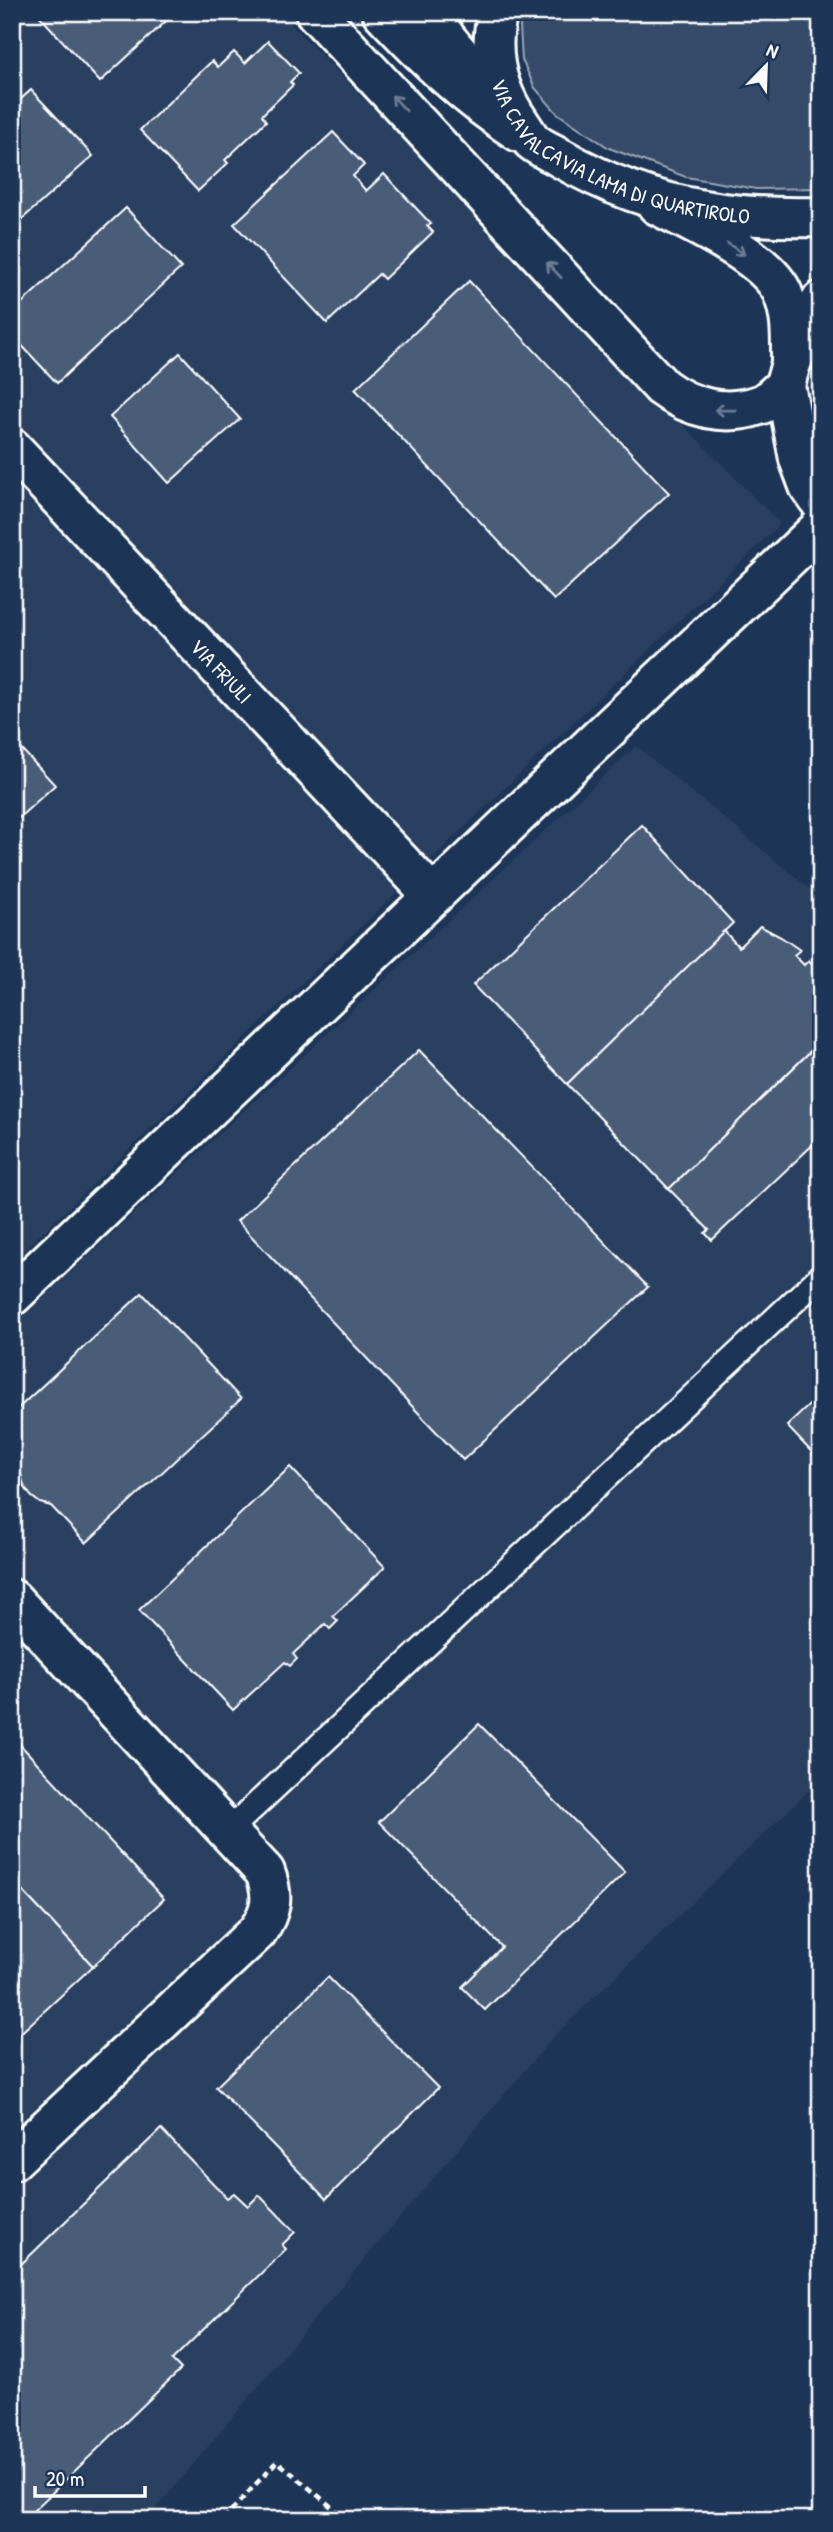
<svg xmlns="http://www.w3.org/2000/svg" width="833" height="2532" font-family="'Patrick Hand',sans-serif">
<rect width="100%" height="100%" fill="#1d3557"/>
<filter id="ink" filterUnits="userSpaceOnUse"><feTurbulence type="fractalNoise" baseFrequency=".0143" numOctaves="2"/><feDisplacementMap in="SourceGraphic" scale="14" xChannelSelector="R" yChannelSelector="G"/><feConvolveMatrix kernelMatrix="1 2 1 2 8 2 1 2 1" color-interpolation-filters="sRGB"/></filter>
<g filter="url(#ink)">
<g fill="#2a4161">
<polygon points="12,12 279,12 780,524 12,1262"/>
<polygon points="636,746 821,898 821,1779 555,2035 335,2294 147,2520 12,2520 12,1327"/>
</g>
<polygon fill="#364b69" stroke="#9aa5b4" stroke-width="2" points="525,12 821,12 821,188 756,189 686,177 609,148 557,113 535,88 522,60 520,26"/>
<g fill="#4a5d79" stroke="#fff" stroke-width="2">
<polygon points="36,12 176,12 100,82"/>
<polygon points="268,41 299,73 290,82 293,85 262,115 266,121 225,160 228,163 198,191 140,130 212,61 218,67 234,52 245,63"/>
<polygon points="31,90 93,156 12,228 12,107"/>
<polygon points="333,132 364,165 353,176 366,191 384,174 431,224 427,226 433,232 384,279 379,274 327,323 234,224"/>
<polygon points="126,208 181,268 57,383 12,335 12,312"/>
<polygon points="469,281 669,493 554,600 355,389"/>
<polygon points="180,353 240,419 169,483 110,417"/>
<polygon points="12,739 55,785 12,824"/>
<polygon points="642,825 733,923 567,1084 473,985"/>
<polygon points="760,926 781,937 800,950 794,955 804,965 809,960 821,978 821,1011 810,1020 821,1031 821,1041 669,1189 567,1084 724,931 739,947"/>
<polygon points="821,1041 821,1137 712,1240 705,1233 709,1230 669,1189"/>
<polygon points="419,1050 648,1287 463,1460 237,1221"/>
<polygon points="142,1293 241,1399 86,1543 51,1506 40,1503 31,1496 24,1486 21,1475 12,1465 12,1414"/>
<polygon points="821,1394 821,1462 787,1426"/>
<polygon points="290,1467 385,1567 333,1616 338,1621 330,1629 325,1624 293,1654 297,1659 290,1666 285,1662 233,1710 139,1610"/>
<polygon points="479,1724 625,1872 485,2010 462,1987 502,1947 379,1822"/>
<polygon points="14,1738 164,1899 93,1966 12,1880"/>
<polygon points="12,1880 93,1966 12,2041"/>
<polygon points="328,1977 438,2088 326,2199 216,2087"/>
<polygon points="161,2129 227,2198 234,2193 248,2206 259,2195 295,2232 282,2245 286,2249 172,2360 181,2369 31,2513 37,2520 12,2520 12,2273"/>
</g>
<g fill="none" stroke-linecap="round" stroke-linejoin="round">
<defs>
<polyline id="service" points="227,1832 821,1276"/>
<g id="minor">
<path d="M315,12L662,387C690,408 725,417 759,405C769,402 778,391 785,385"/>
<polyline points="429,12 446,38 512,117"/>
<path d="M657,205C691,223 768,257 783,294C792,316 791,339 791,363"/>
<polyline points="821,301 791,363 785,385 799,459 809,486 821,503"/>
<path id="s1" d="M12,448L433,896"/>
<polyline points="12,1296 821,527"/>
<path d="M12,1599L265,1872C274,1896 272,1911 257,1932L12,2161"/>
</g>
<g id="primary">
<path d="M382,12C424,57 467,99 519,132"/>
<path id="s2" d="M498,12C487,52 497,90 520,123C524,129 528,136 532,141C540,148 551,152 559,157C604,183 653,202 704,210C743,217 782,218 821,217"/>
</g>
</defs>
<use href="#service" stroke="#fff" stroke-width="28"/>
<use href="#minor" stroke="#fff" stroke-width="44"/>
<use href="#primary" stroke="#fff" stroke-width="44"/>
<polyline stroke="#fff" stroke-width="4.5" stroke-dasharray="7 5" stroke-linecap="butt" points="223,2520 277,2461 347,2520"/>
<use href="#service" stroke="#1d3557" stroke-width="23"/>
<use href="#minor" stroke="#1d3557" stroke-width="38"/>
<use href="#primary" stroke="#1d3557" stroke-width="38"/>
</g>
<defs><path id="oneway-shaft" d="M-6 0H5M1.5-3L5.5 0L1.5 3" fill="none" stroke-width="1.6" stroke-linecap="round" stroke-linejoin="round" transform="scale(1.75)"/></defs>
<g stroke="#6c7c92">
<use href="#oneway-shaft" transform="translate(399 103) rotate(-133)"/>
<use href="#oneway-shaft" transform="translate(736 249) rotate(34)"/>
<use href="#oneway-shaft" transform="translate(554 270) rotate(-133)"/>
<use href="#oneway-shaft" transform="translate(725 410) rotate(-179)"/>
</g>
</g>
<g text-anchor="middle" dominant-baseline="central" stroke-width="5" stroke-linejoin="round" paint-order="stroke">
<g font-size="21" fill="#fff" stroke="#1d3557">
<text stroke="none"><textPath href="#s2" startOffset="220">VIA CAVALCAVIA LAMA DI QUARTIROLO</textPath></text>
<text stroke="none"><textPath href="#s1" startOffset="306">VIA FRIULI</textPath></text>
</g>
</g>
<rect width="833" height="2532" fill="none" stroke="#1d3557" stroke-width="42"/>
<rect x="21" y="21" width="791" height="2490" fill="none" stroke="#fff" stroke-width="2.5" filter="url(#ink)"/>
<g transform="translate(766 66) rotate(23)" stroke="#1d3557" stroke-width="5" paint-order="stroke">
<path d="M0-5L12 26L0 18L-12 26Z" fill="#ffffff"/>
<text y="-10" font-size="19" font-weight="bold" text-anchor="middle" fill="#ffffff">N</text>
</g>
<path d="M35 2486v10h110v-10" fill="none" stroke="#ffffff" stroke-width="3.5"/>
<text x="46" y="2486" font-size="21" fill="#ffffff" stroke="#1d3557" stroke-width="5" paint-order="stroke">20 m</text>
</svg>
